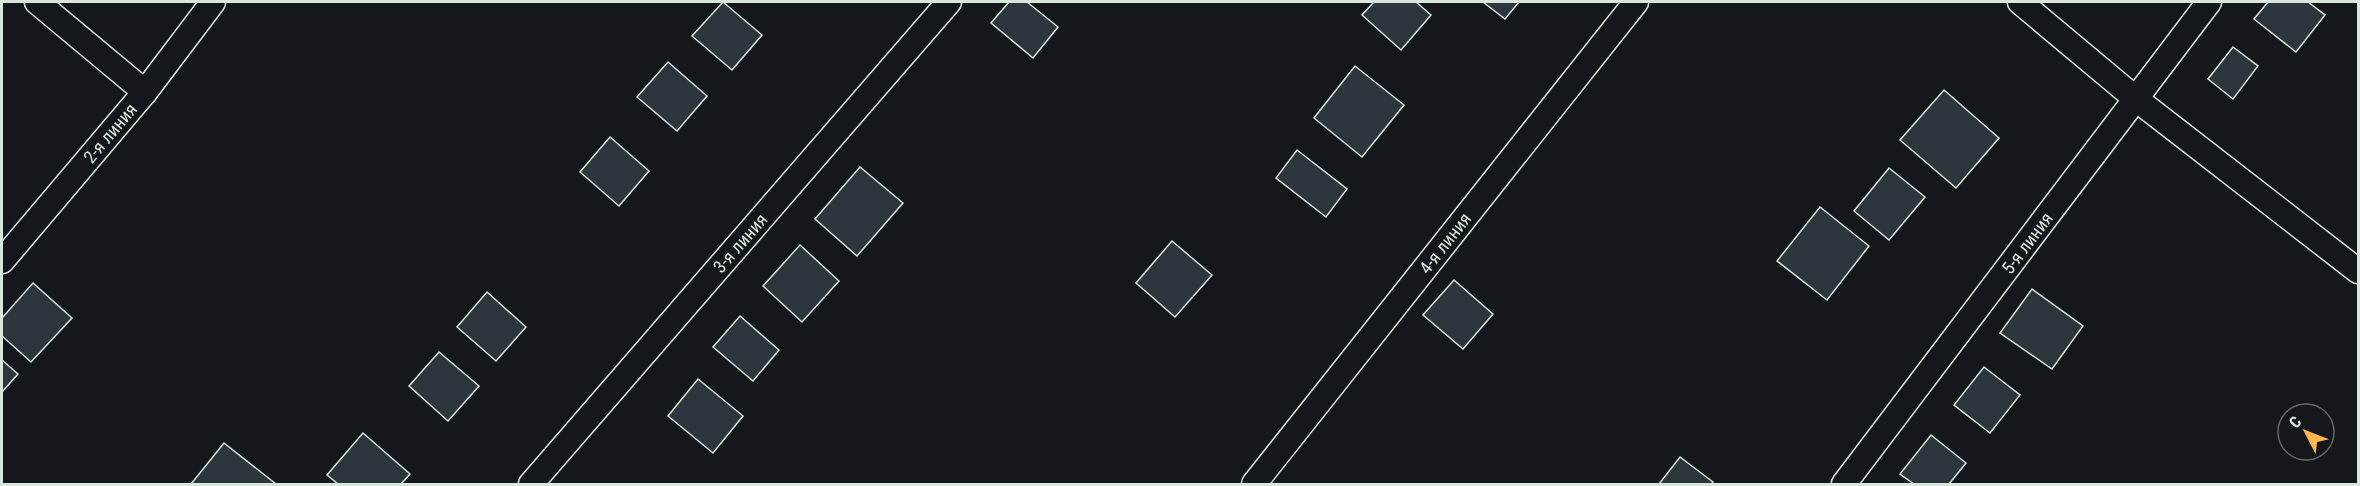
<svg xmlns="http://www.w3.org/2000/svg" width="2360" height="486" font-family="'Roboto Condensed',sans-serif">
<rect width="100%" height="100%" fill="#14181c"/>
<g fill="#2c363c" stroke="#d8e6dc" stroke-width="1.5">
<polygon points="723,2 762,35 732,70 692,36"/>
<polygon points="1009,2 1027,2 1058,27 1033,58 991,23"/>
<polygon points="1374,2 1416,2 1431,15 1401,50 1362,15"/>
<polygon points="1483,2 1519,2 1505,19"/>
<polygon points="2268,2 2308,2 2325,15 2296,52 2254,19"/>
<polygon points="2233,47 2258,66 2233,99 2208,79"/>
<polygon points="668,62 707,96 677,131 637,97"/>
<polygon points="1355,66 1404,105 1362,157 1314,118"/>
<polygon points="1944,90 1999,138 1956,188 1900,140"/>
<polygon points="610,137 649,171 619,206 580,172"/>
<polygon points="1297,150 1347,189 1326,217 1276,178"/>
<polygon points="860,167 903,203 857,256 815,219"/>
<polygon points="1889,168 1925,197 1889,240 1854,211"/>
<polygon points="1820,207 1869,246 1827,300 1777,261"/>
<polygon points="1172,241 1212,275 1175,317 1136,283"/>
<polygon points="800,245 839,281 802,322 763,286"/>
<polygon points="1454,280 1493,314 1463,349 1423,315"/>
<polygon points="33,283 72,318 31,362 2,336 2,318"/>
<polygon points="2032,289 2083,326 2052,369 2000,333"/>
<polygon points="487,292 526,327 496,361 457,327"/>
<polygon points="740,316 779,350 753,381 713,347"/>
<polygon points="439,352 479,386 448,421 409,386"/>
<polygon points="2,360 18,374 2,392"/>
<polygon points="1984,367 2020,395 1990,433 1954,405"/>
<polygon points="698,379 743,416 713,453 668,416"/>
<polygon points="363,433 410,474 401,484 338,484 327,475"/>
<polygon points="1931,435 1966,463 1949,484 1914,484 1900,474"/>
<polygon points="224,443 276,484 191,484"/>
<polygon points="1680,457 1713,482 1711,484 1659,484"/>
</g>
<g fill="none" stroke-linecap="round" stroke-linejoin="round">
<defs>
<g id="street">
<polyline points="37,2 145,92"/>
<polyline points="2020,2 2136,99 2358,271"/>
<polyline points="2,261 145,92 213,2"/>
<polyline points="531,484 949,2"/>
<polyline points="1254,484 1636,2"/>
<polyline points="1844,484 2209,2"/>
</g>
</defs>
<use href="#street" stroke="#d8e6dc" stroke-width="27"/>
<use href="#street" stroke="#14181c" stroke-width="24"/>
</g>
<g text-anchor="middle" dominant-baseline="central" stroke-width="4.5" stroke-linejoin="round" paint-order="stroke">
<g font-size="18" fill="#d8e6dc" stroke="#14181c">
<text transform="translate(110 133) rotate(-50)">2-я линия</text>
<text transform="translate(740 243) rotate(-49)">3-я линия</text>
<text transform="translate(1445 243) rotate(-52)">4-я линия</text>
<text transform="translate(2027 243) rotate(-53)">5-я линия</text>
</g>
</g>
<rect width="2360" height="486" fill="none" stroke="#d8e6dc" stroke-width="6"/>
<g transform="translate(2306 432) rotate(312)"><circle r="28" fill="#14181c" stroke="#626a69" stroke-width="1.5"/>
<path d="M0-4.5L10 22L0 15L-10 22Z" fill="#ffb74d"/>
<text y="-9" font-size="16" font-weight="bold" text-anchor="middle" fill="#d8e6dc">С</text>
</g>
</svg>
